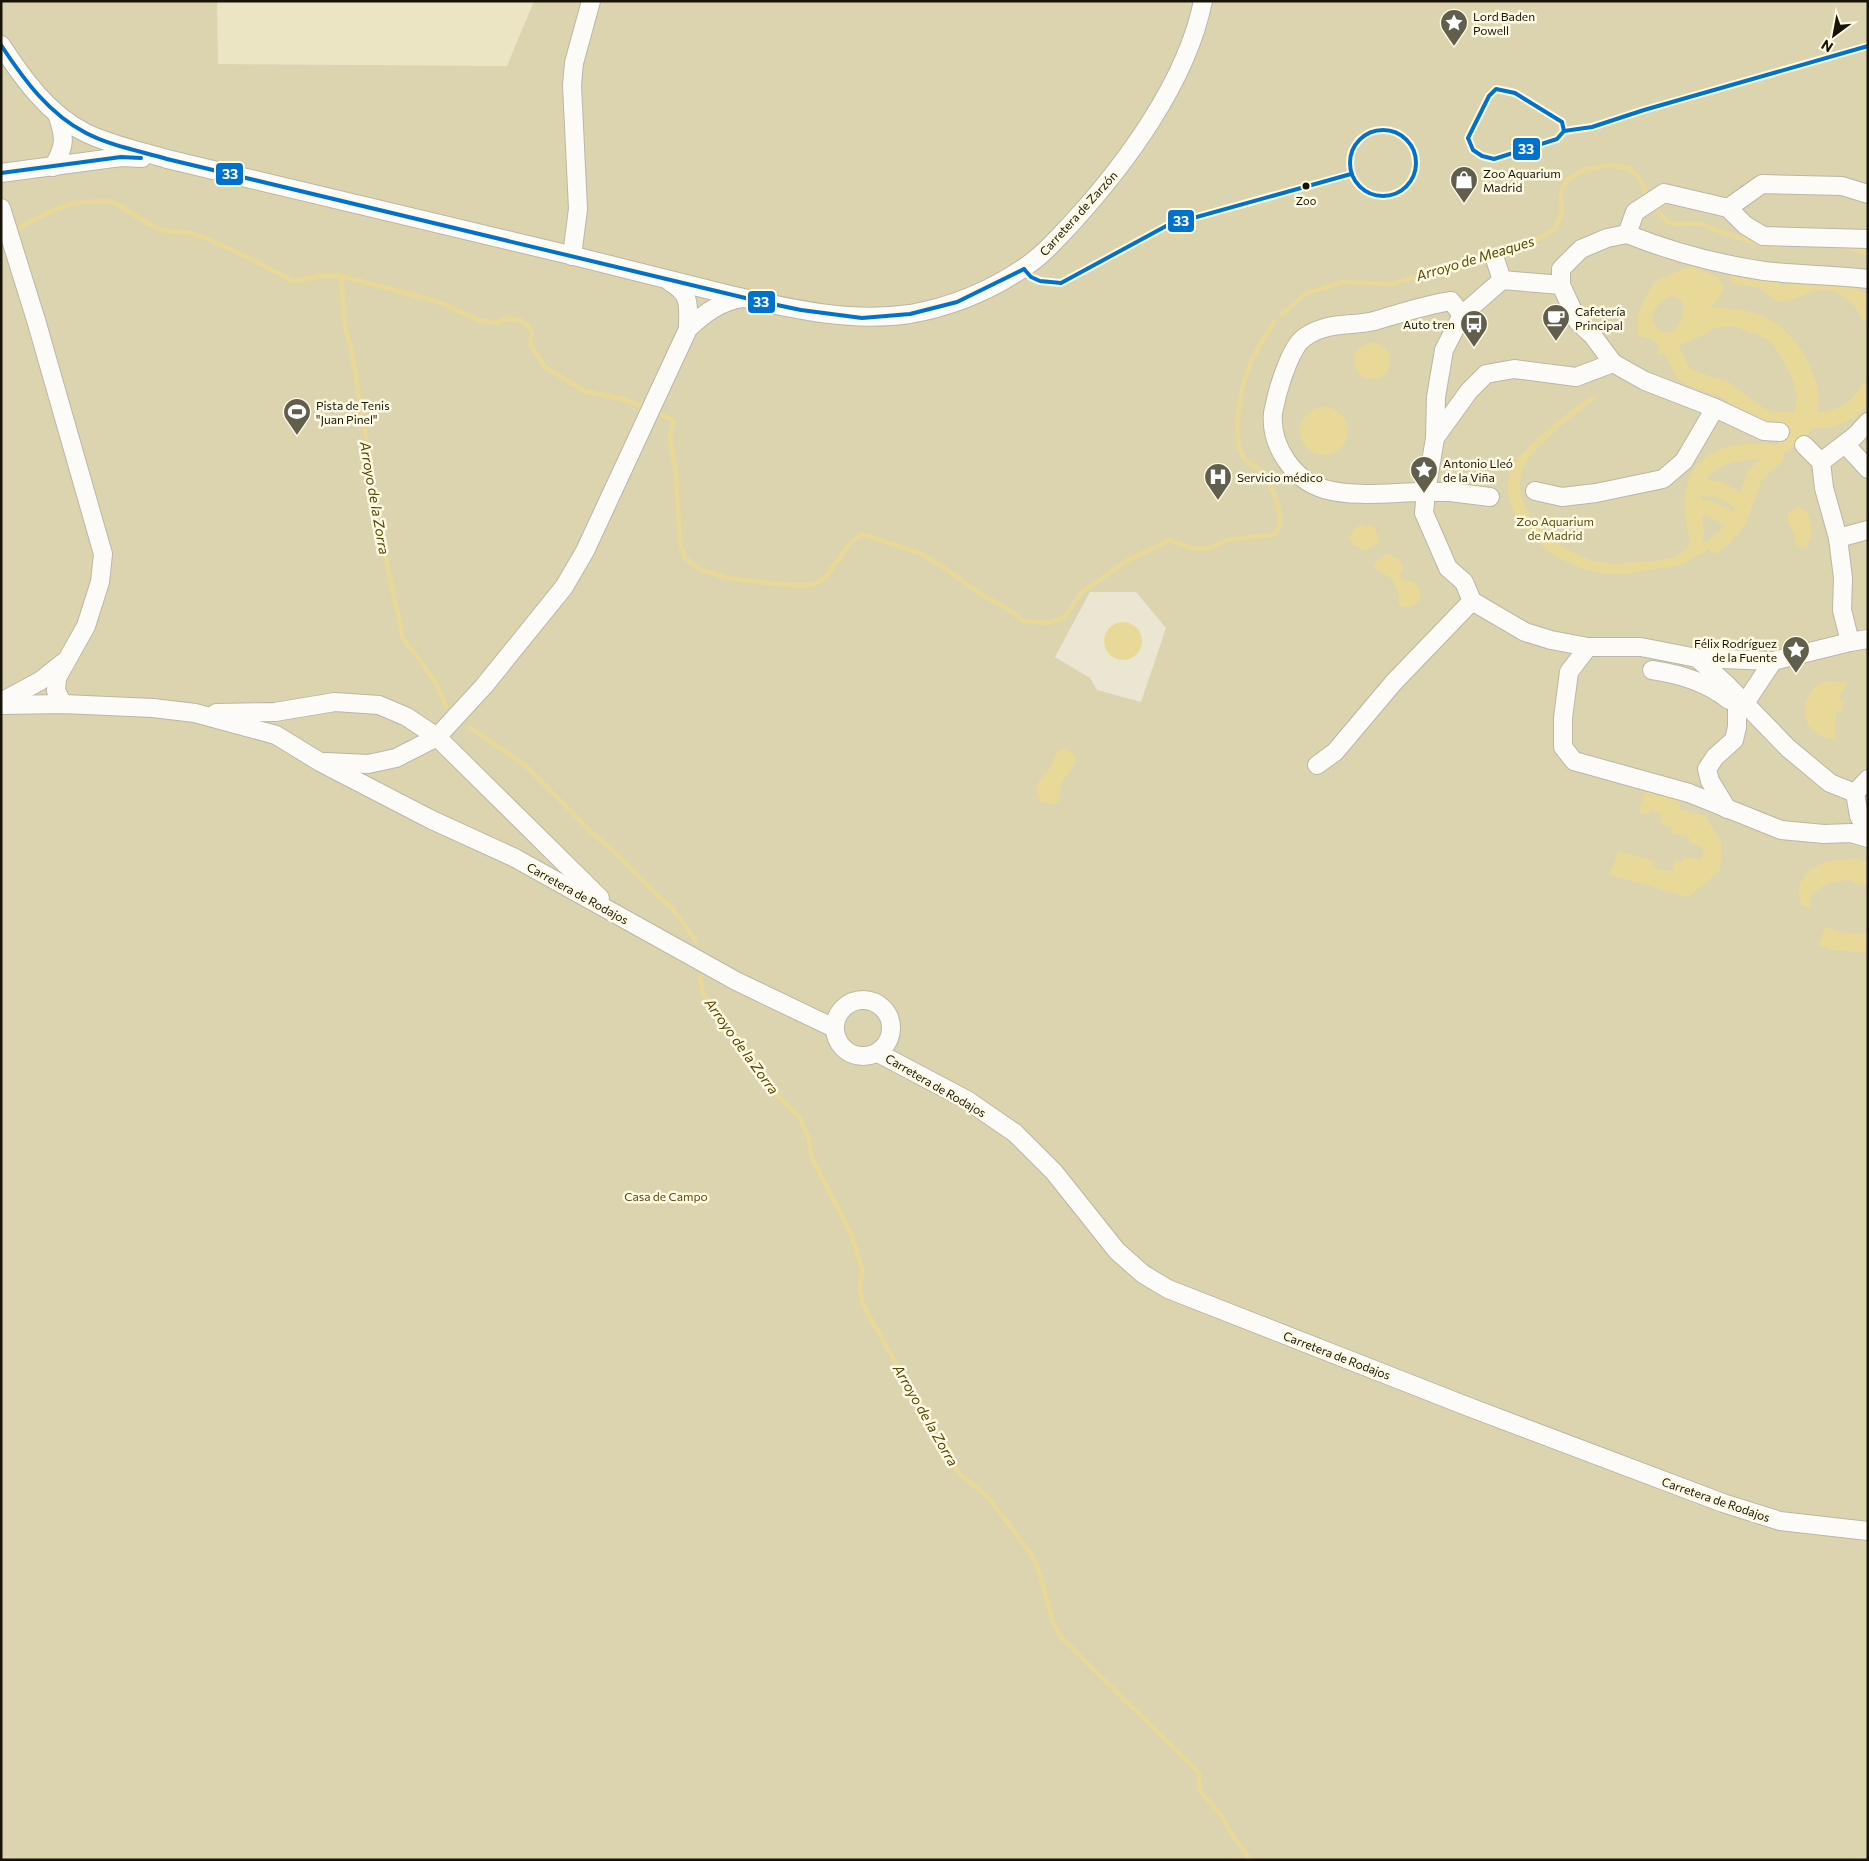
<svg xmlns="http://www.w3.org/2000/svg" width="1869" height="1861" font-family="Commissioner,sans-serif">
<rect width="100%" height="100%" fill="#eae6d2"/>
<polygon fill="#ece5c3" points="217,1 534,1 507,66 218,64"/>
<path fill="#dcd4af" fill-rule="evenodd" d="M1,1H217L218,64L507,66L534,1H1868V1860H1ZM1090,592H1136L1166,628L1141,702L1097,690L1090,678L1055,657Z"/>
<g fill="#e8d999" fill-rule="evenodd">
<path d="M1691,266L1716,276L1723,283L1724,291L1711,308C1735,308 1757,310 1777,324C1811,348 1839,413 1799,443C1791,449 1785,454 1776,456L1771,452L1787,432L1793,421L1797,398L1793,380L1781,356L1772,343L1759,335L1733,326L1714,328L1706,334L1682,344L1672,351L1657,355L1659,346L1650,339L1638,336V313L1653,284L1660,279ZM1670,296L1678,297L1683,304C1684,360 1624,321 1670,296Z"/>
<circle cx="1372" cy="361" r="18"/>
<path d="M1595,395L1596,398C1576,415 1534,444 1524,466C1504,510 1561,554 1599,562C1612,565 1628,563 1641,562C1653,561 1668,561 1679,555C1686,550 1691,541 1696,535L1703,541L1715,545C1706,551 1688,562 1679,565C1671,567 1663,568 1656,569C1644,571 1631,574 1618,574C1581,574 1542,554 1521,523C1511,509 1504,491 1510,473C1518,449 1564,417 1585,400Z"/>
<circle cx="1324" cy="431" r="24"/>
<path d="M1799,507L1807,512C1812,521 1814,540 1805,548H1800L1796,544C1797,529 1775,515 1799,507Z"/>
<polygon points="1362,524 1368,527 1370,525 1374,527 1379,538 1378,543 1365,551 1353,545 1349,537 1355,528"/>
<path d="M1389,554L1400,560L1403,569L1400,576L1403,580C1416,581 1424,587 1419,601C1413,607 1408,609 1399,606L1398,591L1392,579L1375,568L1374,565C1378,559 1382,556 1389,554Z"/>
<circle cx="1123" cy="641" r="19"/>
<path d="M1848,680L1839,700L1844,701L1841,712L1836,711L1835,740C1828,737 1820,737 1813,731C1799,718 1804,691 1821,683C1830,679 1839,685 1848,680Z"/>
<path d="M1065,748L1076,756C1074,772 1069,770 1063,781C1060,786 1060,795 1059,801L1052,805L1040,802L1036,788L1039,781L1051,766L1057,752Z"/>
<polygon points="1646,789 1680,799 1679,809 1705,816 1722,843 1720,871 1688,897 1610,875 1618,851 1654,861 1652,867 1672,872 1675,860 1682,862 1684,857 1701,859 1705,849 1689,842 1690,838 1671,833 1672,828 1660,824 1662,814 1650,810 1648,815 1639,812"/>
<path d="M1856,859L1868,863V886L1851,881L1852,879L1830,883L1824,887L1823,886L1816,892L1814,891L1810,898L1811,909L1802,906C1801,901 1798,895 1799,890C1799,884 1802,880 1805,876C1818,859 1837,860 1856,859Z"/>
<polygon points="1825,927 1845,933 1868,933 1868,953 1832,950 1819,945"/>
</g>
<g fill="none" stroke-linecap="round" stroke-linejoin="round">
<g stroke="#e8d999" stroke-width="4.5">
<polyline points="1652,205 1668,222 1678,224 1699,223 1718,231 1756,243 1777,246 1788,244"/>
<path d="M12,232C30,223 56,206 76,203C88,201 100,202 112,201L147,223L161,230L190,233L208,239L253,260L293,281L321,276H341L439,302L478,320L496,323C510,315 524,318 532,332L530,344L545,367L584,391L627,400L647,409"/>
<polyline points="1838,246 1853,249 1868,254"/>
<polyline points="341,276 345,326 351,348 366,436 371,491 403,638 436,683 446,707"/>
<polyline points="1282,314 1307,293 1343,282 1391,284 1444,269 1485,255 1532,242 1555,229 1562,213 1561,191 1568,179 1584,170 1608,165 1629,168 1640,179 1647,195"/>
<path d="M654,412L673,420L670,438L676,475L680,542L685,558L701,570L728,578L759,582L792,585H812L825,578L850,543L862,534L920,553L946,569L980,594L1003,606L1024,621L1048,623L1064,618L1082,592L1128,560L1170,540L1195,549L1209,548L1228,540L1276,534C1277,531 1279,527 1280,524C1282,512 1271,482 1263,473C1257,467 1247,463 1243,456C1231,433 1241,388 1250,365C1256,350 1265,336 1274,322"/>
<polyline points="471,728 526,766 590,831 618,855 659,897 673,909 696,941"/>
<polyline points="700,977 703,994 757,1063 775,1093 800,1118 809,1139 811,1156 852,1236 862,1270 860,1288 863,1305 907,1383 917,1396 951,1461 961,1475 988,1497 1031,1554 1039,1571 1053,1623 1062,1638 1199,1773 1199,1790 1222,1816 1230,1832 1251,1860"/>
</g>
<g stroke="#e8d999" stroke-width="16">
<polyline points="1738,276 1764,281 1779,293 1786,293 1821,281 1831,282 1845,288 1861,301 1868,313"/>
<polyline points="1672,351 1684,374 1698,381 1724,389 1759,415 1772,420 1828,420 1844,414 1855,407 1868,391"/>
<path d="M1695,489C1721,486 1723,491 1744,505"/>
<polyline points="1694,508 1708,508 1738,522"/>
<path d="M1696,534C1695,523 1692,511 1693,500C1695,456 1735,449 1771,452"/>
<polyline points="1715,545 1725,537 1738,522 1755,475 1776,456"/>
</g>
<defs>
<g id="street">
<path d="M1,45C23,79 49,115 86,133C111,145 140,151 167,159C301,191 436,223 570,255C623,268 676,282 730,295C788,308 849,323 910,314C950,307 989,291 1022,269C1041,257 1056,240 1071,224C1126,164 1187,81 1203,1"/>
<path d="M53,167C66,145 65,137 57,114"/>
<polyline points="1,173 121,157 142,158"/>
<polyline points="1868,194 1842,186 1762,184 1728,208 1745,225 1763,236 1868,239"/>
<polyline points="1,208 36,320 103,554 100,582 86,626 57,678 56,691 63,704"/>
<path d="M1627,234C1672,252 1717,264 1764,271C1799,275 1834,275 1868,279"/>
<polyline points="572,256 578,209 572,85 574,63 591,1"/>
<polyline points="1502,280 1561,285 1561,269 1581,249 1607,238 1627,234 1635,212 1664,193 1728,208"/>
<path d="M670,282C692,295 688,306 688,329"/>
<polyline points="1561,285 1578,322 1593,336 1613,363 1645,381 1715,408 1764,431 1780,432"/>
<path d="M1462,315L1444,350L1436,397L1435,438L1426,492C1393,492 1356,498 1324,489C1293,480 1270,445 1273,413C1274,407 1276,401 1277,395C1281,380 1292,345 1305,337C1328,321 1348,327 1374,321C1399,314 1424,305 1451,301L1462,315L1502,280L1496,262"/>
<polyline points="1435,438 1469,391 1486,374 1514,369 1576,377 1613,363"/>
<polyline points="1845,444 1868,469"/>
<polyline points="1804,445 1821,462 1824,488 1838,538 1843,578 1842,610 1850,642"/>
<polyline points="1821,462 1855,436 1868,422"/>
<polyline points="1535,491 1562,497 1596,493 1663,479 1684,461 1715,408"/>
<polyline points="1838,538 1868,530"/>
<polyline points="1472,601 1525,632 1551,640 1588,647"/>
<polyline points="1868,639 1850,642 1773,661 1697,658 1641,647 1588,647 1569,672 1563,718 1563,747 1574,761 1689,793 1781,830 1824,834 1851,833 1868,838"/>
<polyline points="1697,658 1726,684 1788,748 1830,783 1855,793"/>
<path d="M1652,670C1680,674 1707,682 1729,700"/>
<polyline points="1,702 40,681 64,662"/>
<polyline points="1745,703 1773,661"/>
<polyline points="1,705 63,704 153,708 195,713 276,735 320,762 432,820 515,858 736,981 834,1028"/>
<polyline points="216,713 275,712 335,702 379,705 407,717 437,737 600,898"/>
<path d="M326,762L368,764L396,758L437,737L484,686L564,587L585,551L688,329C703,314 720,301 742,298"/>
<polyline points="1317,765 1335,752 1394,682 1472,601 1464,582 1448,568 1424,513 1426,492 1450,492 1490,497"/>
<polyline points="1868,779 1855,793 1859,816 1868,832"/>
<polyline points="1727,809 1710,781 1707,769 1715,757 1734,740 1737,727 1737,707 1739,697"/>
<circle cx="863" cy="1028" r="28"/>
<polyline points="878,1053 967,1100 1015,1133 1054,1172 1117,1251 1143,1274 1168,1289 1469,1407 1723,1503 1780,1521 1868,1531"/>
</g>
</defs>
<use href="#street" stroke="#bab7a7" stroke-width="20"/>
<use href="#street" stroke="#fcfbf8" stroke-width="18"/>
<defs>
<g id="bus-1">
<path d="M1,45C24,80 49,114 86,133C111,146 140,151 167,159L758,301L801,310L862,318L910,314L957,302L1024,269"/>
<polygon points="1496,89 1515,93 1562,122 1564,131 1557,139 1494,159 1482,156 1473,150 1468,138 1489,96"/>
<circle cx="1383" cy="163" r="33"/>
<polyline points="1564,131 1592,127 1644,110 1868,46"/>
<polyline points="1,173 121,157 141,158"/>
<polyline points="1024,269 1031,277 1040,281 1061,283 1168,225 1351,174"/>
</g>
</defs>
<use href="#bus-1" stroke="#fffae3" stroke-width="8"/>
<use href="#bus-1" stroke="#0072ce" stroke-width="4"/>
</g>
<defs>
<symbol id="sight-pin" viewBox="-11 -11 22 30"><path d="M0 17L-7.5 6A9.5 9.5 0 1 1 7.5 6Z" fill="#615e4e" stroke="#fffae3"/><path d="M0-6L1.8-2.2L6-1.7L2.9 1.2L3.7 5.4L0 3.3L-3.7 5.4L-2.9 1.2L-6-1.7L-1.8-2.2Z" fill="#fff"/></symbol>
<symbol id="shop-pin" viewBox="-11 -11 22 30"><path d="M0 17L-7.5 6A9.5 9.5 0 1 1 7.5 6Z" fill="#615e4e" stroke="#fffae3"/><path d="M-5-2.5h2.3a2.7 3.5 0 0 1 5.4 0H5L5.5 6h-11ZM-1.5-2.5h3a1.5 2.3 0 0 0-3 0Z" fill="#fff"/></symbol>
<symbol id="cafe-pin" viewBox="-11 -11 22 30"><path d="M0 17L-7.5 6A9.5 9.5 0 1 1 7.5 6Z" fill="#615e4e" stroke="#fffae3"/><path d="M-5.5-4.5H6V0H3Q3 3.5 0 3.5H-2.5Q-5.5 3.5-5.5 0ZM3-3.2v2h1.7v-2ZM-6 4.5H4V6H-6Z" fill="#fff"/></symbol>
<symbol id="bus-pin" viewBox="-11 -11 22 30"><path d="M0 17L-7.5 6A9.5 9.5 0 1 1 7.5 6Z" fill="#615e4e" stroke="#fffae3"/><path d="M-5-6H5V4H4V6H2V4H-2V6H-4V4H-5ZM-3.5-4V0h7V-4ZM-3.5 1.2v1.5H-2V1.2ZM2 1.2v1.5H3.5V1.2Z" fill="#fff"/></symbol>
<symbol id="stadium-pin" viewBox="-11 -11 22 30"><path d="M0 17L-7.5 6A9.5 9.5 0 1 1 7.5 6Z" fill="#615e4e" stroke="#fffae3"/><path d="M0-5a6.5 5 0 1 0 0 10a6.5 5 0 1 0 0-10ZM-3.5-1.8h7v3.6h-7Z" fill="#fff"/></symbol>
<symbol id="hospital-pin" viewBox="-11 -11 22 30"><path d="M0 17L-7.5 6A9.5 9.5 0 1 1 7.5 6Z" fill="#615e4e" stroke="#fffae3"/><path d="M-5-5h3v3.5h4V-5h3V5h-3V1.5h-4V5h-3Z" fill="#fff"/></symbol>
</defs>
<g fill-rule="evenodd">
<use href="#sight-pin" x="1438" y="7" width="32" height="43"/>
<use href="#shop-pin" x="1448" y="164" width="32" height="43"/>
<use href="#cafe-pin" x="1540" y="302" width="32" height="43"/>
<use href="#bus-pin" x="1458" y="308" width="32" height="43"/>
<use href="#stadium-pin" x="281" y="396" width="32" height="43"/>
<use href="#sight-pin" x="1408" y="454" width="32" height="43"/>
<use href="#hospital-pin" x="1202" y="461" width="32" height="43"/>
<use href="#sight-pin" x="1780" y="634" width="32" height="43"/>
</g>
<circle fill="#171407" stroke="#fffae3" stroke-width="2" cx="1306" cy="186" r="4.5"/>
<g text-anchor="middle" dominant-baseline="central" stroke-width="5" stroke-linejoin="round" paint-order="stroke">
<g font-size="11" fill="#171407" stroke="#fffae3">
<text x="1306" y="200">Zoo</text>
</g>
<g font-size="12" fill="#171407" stroke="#fffae3" text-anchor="start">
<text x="1473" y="16">Lord Baden<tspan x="1473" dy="14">Powell</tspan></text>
<text x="1483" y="173">Zoo Aquarium<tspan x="1483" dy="14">Madrid</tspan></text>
<text x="1575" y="311">Cafetería<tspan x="1575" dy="14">Principal</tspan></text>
<text x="1455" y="324" text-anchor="end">Auto tren</text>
<text x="316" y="405">Pista de Tenis<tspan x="316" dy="14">"Juan Pinel"</tspan></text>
<text x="1443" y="463">Antonio Lleó<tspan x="1443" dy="14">de la Viña</tspan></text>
<text x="1237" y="477">Servicio médico</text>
<text x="1777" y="643" text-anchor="end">Félix Rodríguez<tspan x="1777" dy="14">de la Fuente</tspan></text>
</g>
<g font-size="12" fill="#171407" stroke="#fffae3">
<text transform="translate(1078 213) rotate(-48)">Carretera de Zarzón</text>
<text transform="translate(578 893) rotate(29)">Carretera de Rodajos</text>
<text transform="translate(936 1085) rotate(30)">Carretera de Rodajos</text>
<text transform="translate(1337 1355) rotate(21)">Carretera de Rodajos</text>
<text transform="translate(1716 1499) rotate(19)">Carretera de Rodajos</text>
</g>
<g font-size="12" fill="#594b08" stroke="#fffae3">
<text x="1555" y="521">Zoo Aquarium<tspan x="1555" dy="14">de Madrid</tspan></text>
<text x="666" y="1196">Casa de Campo</text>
</g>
<g font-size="14" font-style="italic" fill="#544600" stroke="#fffae3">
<text transform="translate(1475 258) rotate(-17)">Arroyo de Meaques</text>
<text transform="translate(375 498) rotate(80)">Arroyo de la Zorra</text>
<text transform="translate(742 1046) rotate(54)">Arroyo de la Zorra</text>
<text transform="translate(926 1415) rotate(60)">Arroyo de la Zorra</text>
</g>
</g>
<g stroke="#fffae3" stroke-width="2">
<rect x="1512" y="137" width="29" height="24" rx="5" fill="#0072ce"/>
<rect x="215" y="162" width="29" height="24" rx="5" fill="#0072ce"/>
<rect x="1167" y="209" width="28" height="24" rx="5" fill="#0072ce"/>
<rect x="747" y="290" width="29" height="24" rx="5" fill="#0072ce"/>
</g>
<g font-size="14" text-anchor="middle" font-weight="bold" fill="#fff">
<text x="1526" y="154">33</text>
<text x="230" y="179">33</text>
<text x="1181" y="226">33</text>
<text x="761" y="307">33</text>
</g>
<rect width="1869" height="1861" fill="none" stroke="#171407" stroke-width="5"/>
<g transform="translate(1834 35) rotate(212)" stroke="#fffae3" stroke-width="4" paint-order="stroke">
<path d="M0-4L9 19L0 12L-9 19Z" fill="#171407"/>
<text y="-8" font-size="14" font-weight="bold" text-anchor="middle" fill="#171407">N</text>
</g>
</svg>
